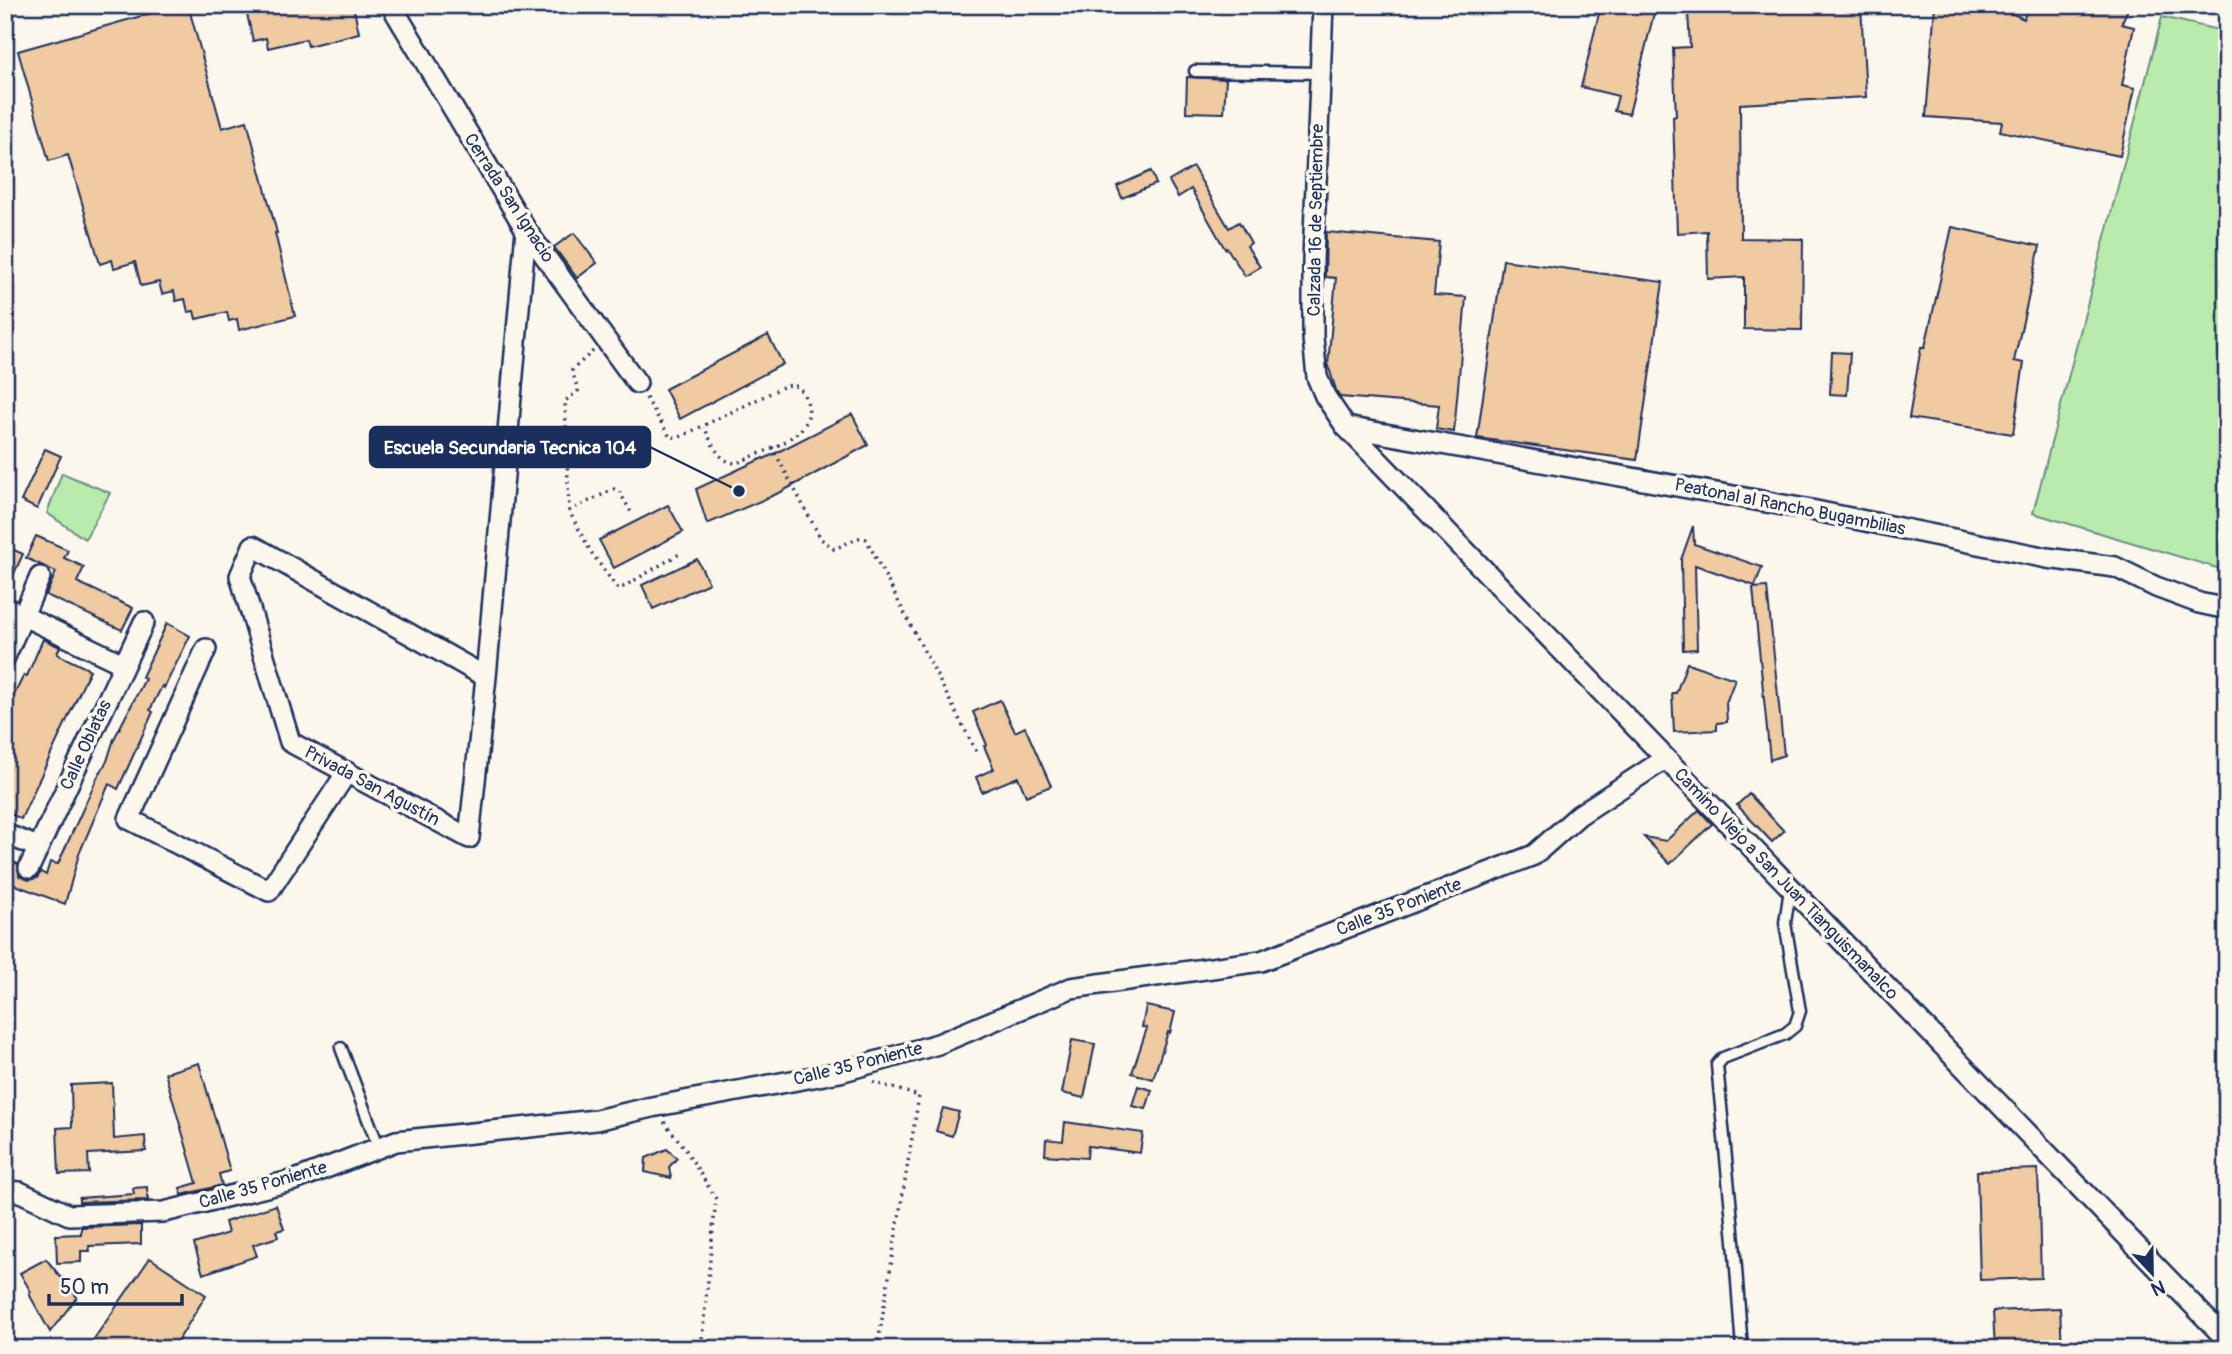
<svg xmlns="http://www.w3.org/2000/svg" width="2232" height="1354" font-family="Pangolin,sans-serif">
<rect width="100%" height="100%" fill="#fbf7ec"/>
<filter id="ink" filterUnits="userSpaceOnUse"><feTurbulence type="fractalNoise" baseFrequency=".0143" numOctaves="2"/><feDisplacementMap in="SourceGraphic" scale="14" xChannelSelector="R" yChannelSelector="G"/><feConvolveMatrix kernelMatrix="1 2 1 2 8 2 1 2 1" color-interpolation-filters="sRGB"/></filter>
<g filter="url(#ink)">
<g fill="#b9ecac" stroke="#6a8e85" stroke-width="2">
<polygon points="2162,17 2227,32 2227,571 2033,513"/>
<polygon points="62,473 110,493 85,539 47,513"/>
</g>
<g fill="#f0cba1" stroke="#1b2f5e" stroke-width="2">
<polygon points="180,5 188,5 222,128 247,121 277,233 275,233 295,316 239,330 237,319 229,321 227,312 196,319 194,311 188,312 185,299 176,301 174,291 162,294 159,282 141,286 135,262 114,268 112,260 100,264 68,155 49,161 18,51"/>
<polygon points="245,5 353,5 359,33 308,46 306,39 268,48 266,38 253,41"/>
<polygon points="1601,5 1656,5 1629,114 1614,111 1618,96 1581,87"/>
<polygon points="1704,5 1861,5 1866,97 1740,104 1741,238 1803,239 1802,330 1744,329 1744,277 1708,279 1707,231 1677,233 1673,117 1676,116 1673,48 1690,47 1688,11 1704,10"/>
<polygon points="1935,5 1994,5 2024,19 2027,5 2066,13 2066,5 2130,5 2121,24 2134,27 2122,85 2135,88 2120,156 2000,131 2002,122 1926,117"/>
<polygon points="1187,77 1226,79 1224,113 1186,112"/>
<polygon points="1193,167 1229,228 1239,222 1251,243 1247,246 1260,267 1245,276 1227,248 1225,249 1191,189 1178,197 1169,181"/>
<polygon points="1151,171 1156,184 1122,198 1117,186"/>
<polygon points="1952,227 2040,246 2014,361 2024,363 2013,434 1909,418 1921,347 1925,347"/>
<polygon points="1326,232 1439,242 1434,295 1466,297 1454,432 1436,429 1439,405 1340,397 1336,390 1328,365 1336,278 1325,277"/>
<polygon points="574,233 597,263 577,278 554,247"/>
<polygon points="1503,260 1663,282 1637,460 1477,438"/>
<polygon points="768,335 783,364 680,419 665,389"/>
<polygon points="1832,352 1850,353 1847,395 1830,394"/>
<polygon points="852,414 868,445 781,492 707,524 696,489 763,458 764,459"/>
<polygon points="45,449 61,456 37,509 21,501"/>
<polygon points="668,505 683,532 614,568 599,540"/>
<polygon points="1693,526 1694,544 1762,567 1755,586 1695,565 1697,649 1683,650 1681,560"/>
<polygon points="36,536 68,550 64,558 84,567 77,582 133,608 122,630 46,595 56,572 26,558"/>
<polygon points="5,546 23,554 5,593"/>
<polygon points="697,559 709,583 653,609 642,585"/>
<polygon points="1767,587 1784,755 1770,760 1753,588"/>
<polygon points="167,623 190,636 164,688 162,686 150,710 153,712 118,789 109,784 79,854 65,904 5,881 5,859 18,864 19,876 29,880 37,878 41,872 46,875 50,862 58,864 97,778 107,761 114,739 145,679 142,677"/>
<polygon points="43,639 60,647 57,654 90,670 21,819 5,811 5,713 24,675 27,676"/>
<polygon points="1687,663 1735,679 1726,703 1727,722 1717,723 1717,730 1674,732 1672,693 1676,693"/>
<polygon points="1000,700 1015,732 1025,727 1051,786 1026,796 1018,777 982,792 976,777 994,769 984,746 987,745 973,712"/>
<polygon points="1749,794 1784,831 1772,842 1737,805"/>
<polygon points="1699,810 1712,824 1670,864 1644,837 1666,841"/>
<polygon points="1146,1006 1175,1012 1170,1033 1168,1032 1153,1079 1132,1073 1147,1028 1142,1027"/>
<polygon points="1072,1040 1095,1044 1084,1098 1062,1093"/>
<polygon points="199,1063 230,1171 219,1174 222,1185 182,1195 180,1188 197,1183 165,1073"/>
<polygon points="112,1083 114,1139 145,1136 146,1151 88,1154 89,1173 59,1174 57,1128 72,1127 71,1085"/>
<polygon points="1138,1086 1152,1090 1146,1109 1132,1106"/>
<polygon points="943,1108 959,1112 952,1136 936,1131"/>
<polygon points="1065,1122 1143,1133 1140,1153 1088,1146 1087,1158 1045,1155 1046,1139 1063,1141"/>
<polygon points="667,1149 677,1158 669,1167 671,1178 645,1172 646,1158"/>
<polygon points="2038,1169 2041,1278 1980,1280 1977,1171"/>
<polygon points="147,1187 148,1200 79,1202 79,1198 134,1194 133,1188"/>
<polygon points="276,1205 284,1229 276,1231 278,1237 253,1245 257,1256 203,1274 194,1244 228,1233 225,1222"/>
<polygon points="141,1225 141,1244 89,1246 90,1251 81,1251 81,1262 57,1263 56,1235 81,1234 81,1227"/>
<polygon points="150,1258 206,1295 173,1349 155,1339 148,1349 87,1349"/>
<polygon points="46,1259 77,1297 50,1332 29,1294 31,1292 20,1273"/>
<polygon points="2060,1308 2062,1349 1995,1349 1993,1311"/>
</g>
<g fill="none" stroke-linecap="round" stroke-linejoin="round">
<defs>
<g id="lane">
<polyline points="1195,71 1320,73"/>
<polyline points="341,1048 379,1148"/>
<polyline points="1742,1349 1734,1241 1717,1065 1723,1058 1785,1034 1795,1026 1800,1011 1785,923 1790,889"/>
</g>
<g id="street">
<polyline points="391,5 526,230 637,383"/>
<polyline points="1323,5 1313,260 1313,338 1317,377 1325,396 1346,427 2227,1340"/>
<polyline points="1346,427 1806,509 2047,558 2115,567 2156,587 2199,603 2227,609"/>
<polyline points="5,607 123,664"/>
<polyline points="206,649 129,819 269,891 347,772"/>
<polyline points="5,657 40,577"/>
<polyline points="486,677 253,546 240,576 290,742 469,838 486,677 526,230"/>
<polyline points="5,834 38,847"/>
<polyline points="29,868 144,622"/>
<polyline points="5,1191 20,1192 69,1215 164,1212 295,1180 396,1141 596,1120 652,1107 840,1072 938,1044 1071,988 1261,961 1534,855 1579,815 1665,759"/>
</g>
</defs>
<use href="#lane" stroke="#1b2f5e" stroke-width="15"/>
<use href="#street" stroke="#1b2f5e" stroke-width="24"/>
<g stroke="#1b2f5e" stroke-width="3.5" stroke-dasharray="2 5" stroke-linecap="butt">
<polyline points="593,351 572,370 578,391 565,401 569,511 591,552 617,588 623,587 681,553"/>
<path d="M646,398L670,437H680L785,386C797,384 801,388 806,399C822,436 762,451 737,463C718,463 712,442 704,427"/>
<polyline points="772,447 821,539 834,549 859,538 866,539 978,755"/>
<polyline points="569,511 614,489 619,491 632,514"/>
<polyline points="873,1082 919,1096 877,1349"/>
<polyline points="664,1122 684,1147 716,1199 701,1349"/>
</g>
<use href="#lane" stroke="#fbf7ec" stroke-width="10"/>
<use href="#street" stroke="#fbf7ec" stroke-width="19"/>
</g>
</g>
<g text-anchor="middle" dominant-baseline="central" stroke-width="7" stroke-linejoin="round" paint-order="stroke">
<g font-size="18" fill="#1b2f5e" stroke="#fbf7ec">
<text transform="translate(509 198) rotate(57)">Cerrada San Ignacio</text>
<text transform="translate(1316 220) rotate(-89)">Calzada 16 de Septiembre</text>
<text transform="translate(1790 507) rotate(11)">Peatonal al Rancho Bugambilias</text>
<text transform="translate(86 745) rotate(-65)">Calle Oblatas</text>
<text transform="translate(372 786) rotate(28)">Privada San Agustín</text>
<text transform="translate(1786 884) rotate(46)">Camino Viejo a San Juan Tianguismanalco</text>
<text transform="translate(1399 907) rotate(-21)">Calle 35 Poniente</text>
<text transform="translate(858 1064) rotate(-14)">Calle 35 Poniente</text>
<text transform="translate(263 1185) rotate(-16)">Calle 35 Poniente</text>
</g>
</g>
<path fill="none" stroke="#1b2f5e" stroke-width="2.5" d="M739 491L650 447"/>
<circle fill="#1b2f5e" stroke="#fbf7ec" stroke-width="2.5" cx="739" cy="491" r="7"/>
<rect fill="#1b2f5e" stroke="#1b2f5e" stroke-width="2.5" x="370" y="427" width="280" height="40" rx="7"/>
<g font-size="19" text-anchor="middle" font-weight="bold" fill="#fff">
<text x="510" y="454">Escuela Secundaria Tecnica 104</text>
</g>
<rect width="2232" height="1354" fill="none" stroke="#fbf7ec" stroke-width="28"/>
<rect x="14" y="14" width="2204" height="1326" fill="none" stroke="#1b2f5e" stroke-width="2.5" filter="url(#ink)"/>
<g transform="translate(2152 1273) rotate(158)" stroke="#fbf7ec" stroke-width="5" paint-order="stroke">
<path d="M0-5L12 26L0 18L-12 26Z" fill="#1b2f5e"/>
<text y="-10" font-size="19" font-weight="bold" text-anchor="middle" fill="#1b2f5e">N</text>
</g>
<path d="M49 1294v10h133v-10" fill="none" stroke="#1b2f5e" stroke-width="3.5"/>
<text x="60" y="1294" font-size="21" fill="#1b2f5e" stroke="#fbf7ec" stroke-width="5" paint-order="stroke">50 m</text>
</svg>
